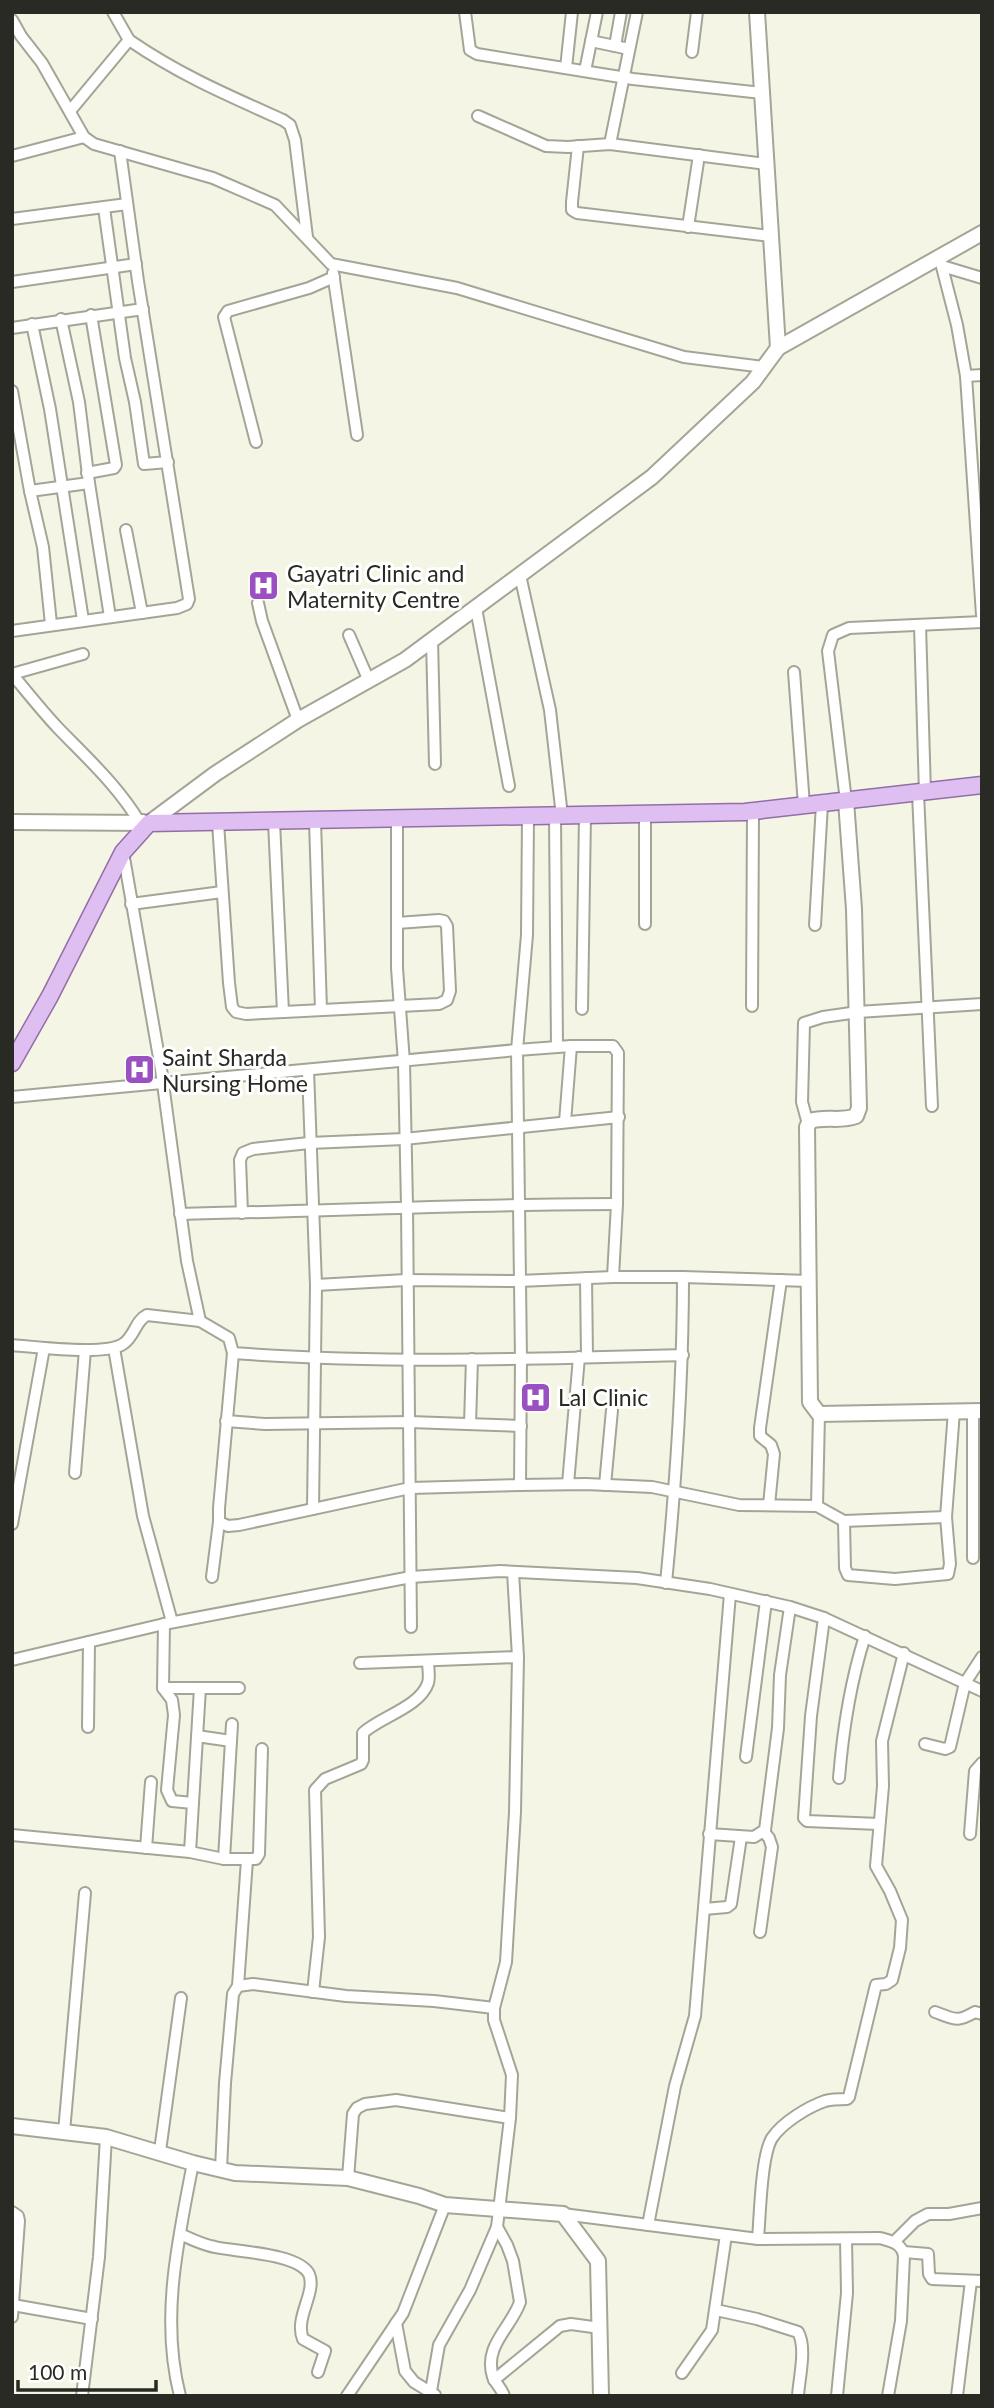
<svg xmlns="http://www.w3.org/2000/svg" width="994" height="2408" font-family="Lato,sans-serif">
<rect width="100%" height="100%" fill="#f5f5e6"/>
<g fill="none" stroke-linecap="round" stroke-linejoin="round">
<defs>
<g id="street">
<polyline points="465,12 470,50 477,54 633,79 762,93"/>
<polyline points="12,20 21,36 42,63 84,137 94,144 213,178 275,205 331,264 457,288 684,357 764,367"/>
<path d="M129,40C180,75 227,95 283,120L290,125L295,140L307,237"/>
<polyline points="591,41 629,49"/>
<polyline points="615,46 621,12"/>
<polyline points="692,52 697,12"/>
<polyline points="566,68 572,12"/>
<polyline points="585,71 597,12"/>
<polyline points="70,111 129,40 113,12"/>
<polyline points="478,116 546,146 568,147 610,144 766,164"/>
<polyline points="610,144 637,12"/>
<polyline points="578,146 572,202 572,210 577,213 770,236"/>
<polyline points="12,156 84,137"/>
<polyline points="104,208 125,358 135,402 144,464 168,462"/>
<polyline points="12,219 127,204"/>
<polyline points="688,227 699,155"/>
<polyline points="940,259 957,325 966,376 982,615"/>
<polyline points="942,266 982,278"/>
<polyline points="333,273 357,435"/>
<polyline points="12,282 136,264"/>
<polyline points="32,324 50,409 83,620"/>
<polyline points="12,328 143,309"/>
<polyline points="966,376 982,375"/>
<polyline points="12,391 30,491 43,547 51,624"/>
<polyline points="256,442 224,317 228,311 309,288 334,277"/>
<polyline points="87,473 114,468 116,465 91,315"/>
<polyline points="89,483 110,617"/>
<polyline points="30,491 89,483 79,402 61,319"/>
<polyline points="126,530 142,613"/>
<polyline points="520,575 550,710 562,816"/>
<polyline points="258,603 262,621 298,720"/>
<polyline points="476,608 509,786"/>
<polyline points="920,625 925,793"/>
<polyline points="12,631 177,608 187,604 189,599 138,281 120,151"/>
<polyline points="349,635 369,681"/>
<polyline points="432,640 435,764"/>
<polyline points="794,672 804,805"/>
<path d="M12,674C27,692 42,711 58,728C88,759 118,786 140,823L143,820"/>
<polyline points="12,674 83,654"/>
<polyline points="918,793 932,1106"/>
<polyline points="846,801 828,651 833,635 849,628 982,622"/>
<polyline points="645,813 645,924"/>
<polyline points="555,816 557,1047"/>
<polyline points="397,819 397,968 404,1062 407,1206 411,1627"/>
<polyline points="315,821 321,1010"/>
<polyline points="274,822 283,1012"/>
<polyline points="218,823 229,983 232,1007 236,1012 246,1014 439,1004 447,1000 450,991 447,926 444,921 439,920 397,923"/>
<path d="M123,852L161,1069L187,1261L200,1321L229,1338L233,1353C383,1364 533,1359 683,1355"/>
<polyline points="131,904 222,892"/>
<polyline points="815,925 822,804"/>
<polyline points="752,1006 753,811"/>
<polyline points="582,1009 585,815"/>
<polyline points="308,1070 316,1285 313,1509"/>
<polyline points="12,1097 517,1050 571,1046 613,1046 618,1053 617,1204 613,1277"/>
<polyline points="565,1122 571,1046"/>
<polyline points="808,1124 802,1102 804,1023 823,1017 858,1012 982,1004"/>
<polyline points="242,1213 240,1160 243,1153 253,1149 309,1143 404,1139 619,1117"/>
<path d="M180,1214C326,1211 471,1204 617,1204"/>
<polyline points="683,1277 809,1281"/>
<polyline points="586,1278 587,1357"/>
<path d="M316,1285L406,1280L519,1281L613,1277H683C683,1379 676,1481 666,1583"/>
<path d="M12,1345C35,1347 105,1356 123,1344C135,1336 135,1321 147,1315L200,1321"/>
<polyline points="114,1348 143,1516 172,1622"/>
<polyline points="233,1353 219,1508 219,1522 228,1526 239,1525 410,1488 520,1485 521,1359 517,1050 527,935 528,816"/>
<polyline points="819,1414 817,1506 844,1521 946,1517"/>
<polyline points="226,1421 265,1424 410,1422 521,1426"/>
<polyline points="470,1424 472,1359"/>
<polyline points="75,1473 85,1350"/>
<polyline points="568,1484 579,1357"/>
<polyline points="520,1485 586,1484 652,1487 739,1505 817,1506"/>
<polyline points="605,1485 612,1410"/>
<polyline points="769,1505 774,1454 771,1445 760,1436 760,1428 781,1280"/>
<polyline points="844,1521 845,1568 848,1575 895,1579 948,1574 950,1564 946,1517 954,1411"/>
<polyline points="12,1524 44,1348"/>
<polyline points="973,1558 973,1411"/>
<polyline points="212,1577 219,1522"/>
<polyline points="824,1618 811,1716 804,1818 807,1821 879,1824"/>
<polyline points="164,1624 163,1688 172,1700 174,1715 167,1790 172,1801 193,1803"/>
<polyline points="12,1660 164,1624 411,1577 500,1571 637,1578 710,1589 790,1607 824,1618 982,1691"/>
<polyline points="360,1663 518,1657"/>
<polyline points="163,1688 239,1688"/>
<polyline points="88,1727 89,1642"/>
<polyline points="197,1736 231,1741"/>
<polyline points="925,1744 945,1749 950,1747 965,1683 982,1657"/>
<polyline points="746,1757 766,1601"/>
<path d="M839,1778C843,1729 850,1683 865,1636"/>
<polyline points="709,1834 754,1837 765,1830 778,1728 780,1675 790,1607"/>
<polyline points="970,1834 975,1771 982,1763"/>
<polyline points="12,1835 190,1852 224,1859 256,1859 259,1854 262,1749"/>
<polyline points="146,1848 151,1782"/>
<polyline points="190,1852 200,1688"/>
<polyline points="224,1859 232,1724"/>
<polyline points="704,1909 727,1907 731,1904 741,1837"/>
<polyline points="760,1932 772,1847 769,1838 764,1832"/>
<polyline points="238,1986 247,1860"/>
<path d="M313,1992L319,1937L315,1790L325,1779L361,1764L363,1760V1733C380,1717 420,1707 428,1683C430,1677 428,1668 428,1661"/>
<path d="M935,2012C955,2019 956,2023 975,2012L982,2014"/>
<polyline points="64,2132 85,1893"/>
<polyline points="160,2151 181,1998"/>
<polyline points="221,2169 225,2083 233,1994 238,1986 253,1984 346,1996 434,2001 494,2008"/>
<polyline points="348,2178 353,2114 357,2108 365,2104 396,2100 510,2118"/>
<polyline points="12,2212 18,2216 19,2221 12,2317"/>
<path d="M563,2214L758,2239L880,2238C891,2241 902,2243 904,2256L901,2321L888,2396"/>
<polyline points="648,2225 675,2086 695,2016 730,1594"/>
<path d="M180,2234C191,2239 203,2245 215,2247C236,2252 298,2253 309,2274C317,2292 294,2318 303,2339L325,2351L318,2372"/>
<path d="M758,2239C760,2216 761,2156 772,2138C783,2122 808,2107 825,2101C832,2099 839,2099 847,2099L849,2097L875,1989L876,1985L886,1984L892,1980L900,1948L902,1920L890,1891L876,1866L883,1786L882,1741L904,1653"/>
<polyline points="894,2242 915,2221 928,2214 949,2214 982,2208"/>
<polyline points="904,2252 928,2254 929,2274 932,2279 982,2281"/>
<polyline points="13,2305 92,2319"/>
<path d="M716,2310L757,2319L798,2332C807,2348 799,2378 798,2396"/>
<polyline points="396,2323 405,2371 414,2382 435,2395"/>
<polyline points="682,2373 712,2330 726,2235"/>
<polyline points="494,2380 560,2326 571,2324 600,2328"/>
<polyline points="431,2391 439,2345 470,2290 497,2227"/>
<polyline points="82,2396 99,2257 106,2137"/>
<path d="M180,2396C160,2319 178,2240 193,2163"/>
<polyline points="347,2396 403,2313 445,2205"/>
<path d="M504,2396C502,2389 496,2384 493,2377C483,2346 511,2328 520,2302L513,2261L507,2245L497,2227L510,2118L512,2075L494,2020V2008L506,1962L515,1812L518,1657L513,1572"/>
<polyline points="837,2396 847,2293 846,2239"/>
<polyline points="957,2396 971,2281"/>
</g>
<g id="secondary">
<polyline points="757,12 778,348"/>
<path d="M846,801L854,909L859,1108L856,1116C841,1122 825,1116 810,1121L807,1127L810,1402L819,1414L982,1411"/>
<polyline points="12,822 149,823 215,774 298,720 405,660 652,477 753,382 778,348 982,233"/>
<polyline points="12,2126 106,2137 193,2163 235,2173 348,2178 419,2196 445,2205 563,2214 598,2261 601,2396"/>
</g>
<polyline id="primary" points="12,1063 50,996 123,852 149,823 745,812 982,785"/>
</defs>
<use href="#street" stroke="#a5a597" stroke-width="14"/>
<use href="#secondary" stroke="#a5a597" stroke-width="18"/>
<use href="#primary" stroke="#916fa4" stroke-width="19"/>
<use href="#street" stroke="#fff" stroke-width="10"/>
<use href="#secondary" stroke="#fff" stroke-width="14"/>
<use href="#primary" stroke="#dfbff2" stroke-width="16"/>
</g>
<defs>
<symbol id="hospital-square" viewBox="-11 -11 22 22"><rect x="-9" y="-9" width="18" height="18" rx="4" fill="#9b50c2" stroke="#fff"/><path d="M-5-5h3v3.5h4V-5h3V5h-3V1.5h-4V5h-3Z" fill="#fff"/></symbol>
</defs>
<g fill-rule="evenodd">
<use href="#hospital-square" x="246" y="568" width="35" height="35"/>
<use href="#hospital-square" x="122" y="1052" width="35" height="35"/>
<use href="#hospital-square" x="518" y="1380" width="35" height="35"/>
</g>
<g text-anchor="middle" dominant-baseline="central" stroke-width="6" stroke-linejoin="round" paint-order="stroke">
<g font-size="23" fill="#2a2a24" stroke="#fff" text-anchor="start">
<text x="287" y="573">Gayatri Clinic and<tspan x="287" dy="26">Maternity Centre</tspan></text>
<text x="162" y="1057">Saint Sharda<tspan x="162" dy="26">Nursing Home</tspan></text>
<text x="558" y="1397">Lal Clinic</text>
</g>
</g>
<rect width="994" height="2408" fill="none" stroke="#2a2a24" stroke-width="28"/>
<path d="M18 2380v10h138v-10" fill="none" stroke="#2a2a24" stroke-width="3.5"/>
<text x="28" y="2380" font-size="21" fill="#2a2a24" stroke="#ffffff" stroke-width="5" paint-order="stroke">100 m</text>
</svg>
